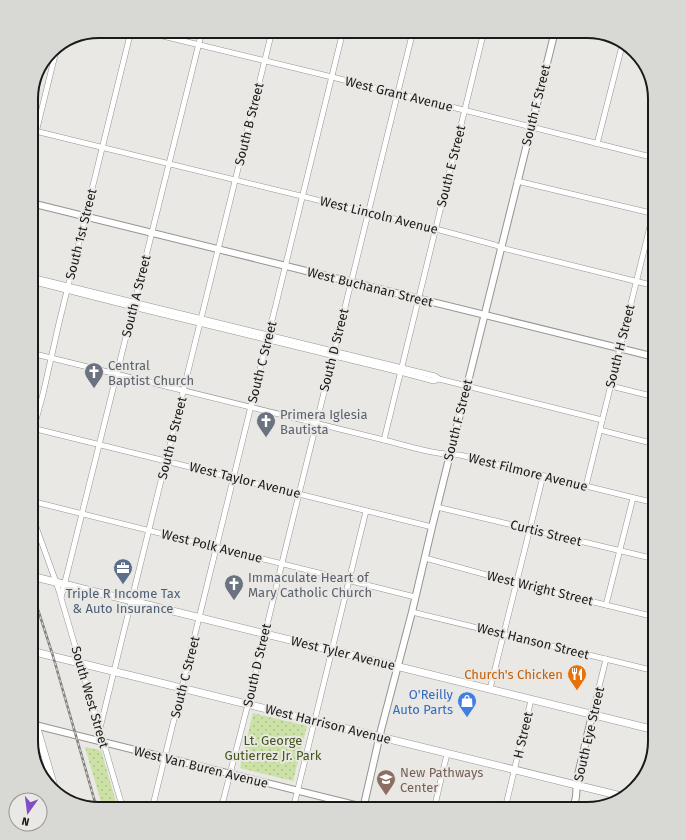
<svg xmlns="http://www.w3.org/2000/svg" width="686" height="840" font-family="'Fira Sans',sans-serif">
<defs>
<pattern id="grass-dots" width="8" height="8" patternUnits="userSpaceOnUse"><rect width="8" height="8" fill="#cbe1a5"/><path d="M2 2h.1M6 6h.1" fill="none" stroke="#aec08d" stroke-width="1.8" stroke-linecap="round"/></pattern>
</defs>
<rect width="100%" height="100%" fill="#e9e8e5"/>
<g fill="url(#grass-dots)">
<polygon points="253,713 307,726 293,781 240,768"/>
<polygon points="85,747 101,750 118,809 103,809"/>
</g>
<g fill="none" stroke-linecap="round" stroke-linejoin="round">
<defs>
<g id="minor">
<polyline points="142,31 332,77 655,158"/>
<polyline points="31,130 436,229 495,245 502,248 655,286"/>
<polyline points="597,144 623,42"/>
<polyline points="31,153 57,47"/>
<polyline points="517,181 655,214"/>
<polyline points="31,277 435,376 439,379 602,420"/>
<polyline points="31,281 133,307 400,372 434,381 439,379"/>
<path d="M31,353L384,440C408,446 435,455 460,455L655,503"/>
<polyline points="611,386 655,397"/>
<polyline points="32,428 432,527"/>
<polyline points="600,430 655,444"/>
<polyline points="31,438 43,394 59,323 131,31"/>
<polyline points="384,440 484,31"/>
<polyline points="586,486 655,206"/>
<polyline points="31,501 415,597"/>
<polyline points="437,507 655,559"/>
<polyline points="31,513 56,582 61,597"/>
<polyline points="425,558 516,583 655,617"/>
<polyline points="606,605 633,498"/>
<polyline points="412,612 655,671"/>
<polyline points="490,689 543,476"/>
<polyline points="592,715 606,659"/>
<polyline points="100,728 272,31"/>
<polyline points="123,809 61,598 202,31"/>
<polyline points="152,809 199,618 343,31"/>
<polyline points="221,809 248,704 282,563 299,494 413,31"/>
<polyline points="293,809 366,511"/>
<polyline points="434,809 447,754"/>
<polyline points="505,809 531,700"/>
</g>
<g id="tertiary">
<polyline points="31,203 655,357"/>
<polyline points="31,724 371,809"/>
<polyline points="363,809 381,730 412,612 432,527 555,31"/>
<polyline points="573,809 576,797 577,779 592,715"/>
</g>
<g id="secondary">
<polyline points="31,576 655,730"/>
<polyline points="31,651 625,797"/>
<polyline points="31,708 55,790"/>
</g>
</defs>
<use href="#minor" stroke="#949491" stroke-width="6"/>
<use href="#tertiary" stroke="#949491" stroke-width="8"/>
<use href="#secondary" stroke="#949491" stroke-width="8"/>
<use href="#minor" stroke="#fff" stroke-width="5"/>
<use href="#tertiary" stroke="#fff" stroke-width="6"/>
<use href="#secondary" stroke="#fff" stroke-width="7"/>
<defs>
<polyline id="rail" points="31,588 53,656 97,809"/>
</defs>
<use href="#rail" stroke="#81817f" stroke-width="2.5"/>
<use href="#rail" stroke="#e9e8e5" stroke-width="1" stroke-dasharray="3" stroke-linecap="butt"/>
</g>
<defs>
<symbol id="church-pin" viewBox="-11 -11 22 30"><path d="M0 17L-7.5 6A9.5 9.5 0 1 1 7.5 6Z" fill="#6b7280" stroke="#e9e8e5"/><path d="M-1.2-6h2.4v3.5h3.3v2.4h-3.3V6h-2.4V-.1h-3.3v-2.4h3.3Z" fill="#fff"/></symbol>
<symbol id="office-pin" viewBox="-11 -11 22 30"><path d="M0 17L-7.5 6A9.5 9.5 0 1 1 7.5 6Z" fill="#5c6f8a" stroke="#e9e8e5"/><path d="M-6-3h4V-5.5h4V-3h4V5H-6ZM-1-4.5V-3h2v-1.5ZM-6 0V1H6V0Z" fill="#fff"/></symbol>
<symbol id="restaurant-pin" viewBox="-11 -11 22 30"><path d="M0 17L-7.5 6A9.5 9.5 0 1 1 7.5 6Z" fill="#e8710a" stroke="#e9e8e5"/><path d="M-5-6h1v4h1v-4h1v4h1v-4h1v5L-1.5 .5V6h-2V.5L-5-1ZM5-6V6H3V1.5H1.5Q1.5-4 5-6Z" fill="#fff"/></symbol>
<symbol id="shop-pin" viewBox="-11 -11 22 30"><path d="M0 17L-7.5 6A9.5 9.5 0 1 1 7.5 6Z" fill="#3f7fe0" stroke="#e9e8e5"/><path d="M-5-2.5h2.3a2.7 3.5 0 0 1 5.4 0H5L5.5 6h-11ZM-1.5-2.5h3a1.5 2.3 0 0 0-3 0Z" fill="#fff"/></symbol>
<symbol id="school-pin" viewBox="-11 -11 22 30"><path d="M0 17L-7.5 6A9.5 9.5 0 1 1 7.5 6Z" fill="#8d6e63" stroke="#e9e8e5"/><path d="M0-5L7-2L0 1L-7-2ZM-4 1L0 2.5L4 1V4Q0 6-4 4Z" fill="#fff"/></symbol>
</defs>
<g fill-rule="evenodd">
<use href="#church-pin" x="83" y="361" width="22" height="30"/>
<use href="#church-pin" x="255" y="410" width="22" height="30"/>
<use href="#office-pin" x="112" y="557" width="22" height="30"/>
<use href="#church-pin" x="223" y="573" width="22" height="30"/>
<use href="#restaurant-pin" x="566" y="663" width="22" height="30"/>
<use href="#shop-pin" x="456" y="690" width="22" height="30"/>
<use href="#school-pin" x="375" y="768" width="22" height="30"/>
</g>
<g text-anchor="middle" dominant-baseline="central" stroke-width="4" stroke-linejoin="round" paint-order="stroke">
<g font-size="13" fill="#1a1a19" stroke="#e9e8e5">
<text transform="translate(399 94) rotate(14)">West Grant Avenue</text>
<text transform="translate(536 105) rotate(-76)">South F Street</text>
<text transform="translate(249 124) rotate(-76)">South B Street</text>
<text transform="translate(451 166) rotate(-76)">South E Street</text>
<text transform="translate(379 215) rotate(14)">West Lincoln Avenue</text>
<text transform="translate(81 234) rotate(-76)">South 1st Street</text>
<text transform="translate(370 287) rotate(14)">West Buchanan Street</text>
<text transform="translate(136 296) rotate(-76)">South A Street</text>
<text transform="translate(620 346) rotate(-76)">South H Street</text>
<text transform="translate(334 350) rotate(-76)">South D Street</text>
<text transform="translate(262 362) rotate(-76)">South C Street</text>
<text transform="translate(458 420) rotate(-76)">South F Street</text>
<text transform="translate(172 438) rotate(-76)">South B Street</text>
<text transform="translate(528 472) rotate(14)">West Filmore Avenue</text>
<text transform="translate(245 480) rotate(14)">West Taylor Avenue</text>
<text transform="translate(546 533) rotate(14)">Curtis Street</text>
<text transform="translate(212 546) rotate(14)">West Polk Avenue</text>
<text transform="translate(540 588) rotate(14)">West Wright Street</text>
<text transform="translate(533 641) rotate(14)">West Hanson Street</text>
<text transform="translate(343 653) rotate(14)">West Tyler Avenue</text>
<text transform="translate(257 665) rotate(-77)">South D Street</text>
<text transform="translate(185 677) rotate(-76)">South C Street</text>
<text transform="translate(90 697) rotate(74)">South West Street</text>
<text transform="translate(328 724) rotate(14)">West Harrison Avenue</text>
<text transform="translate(589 734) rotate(-77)">South Eye Street</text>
<text transform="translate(523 735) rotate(-77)">H Street</text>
<text transform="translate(201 767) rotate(14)">West Van Buren Avenue</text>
</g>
<g font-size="13" fill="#5b616d" stroke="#e9e8e5" text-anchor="start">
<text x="108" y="365">Central<tspan x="108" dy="15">Baptist Church</tspan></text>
<text x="280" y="414">Primera Iglesia<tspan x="280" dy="15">Bautista</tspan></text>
<text x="248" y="577">Immaculate Heart of<tspan x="248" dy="15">Mary Catholic Church</tspan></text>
</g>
<g font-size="13" fill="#4e5e75" stroke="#e9e8e5">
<text x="123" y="593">Triple R Income Tax<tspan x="123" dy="15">&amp; Auto Insurance</tspan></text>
</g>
<g font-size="13" fill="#c56008" stroke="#e9e8e5" text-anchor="end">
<text x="563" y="674">Church's Chicken</text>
</g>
<g font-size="13" fill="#366cbe" stroke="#e9e8e5" text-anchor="end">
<text x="453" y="694">O'Reilly<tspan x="453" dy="15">Auto Parts</tspan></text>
</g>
<g font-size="13" fill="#45581c" stroke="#e9e8e5">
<text x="273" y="740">Lt. George<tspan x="273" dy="15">Gutierrez Jr. Park</tspan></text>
</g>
<g font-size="13" fill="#785e54" stroke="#e9e8e5" text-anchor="start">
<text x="400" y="772">New Pathways<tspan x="400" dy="15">Center</tspan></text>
</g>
</g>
<path d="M0 0H686V840H0ZM99 38H587A61 61 0 0 1 648 99V741A61 61 0 0 1 587 802H99A61 61 0 0 1 38 741V99A61 61 0 0 1 99 38Z" fill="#d8d8d5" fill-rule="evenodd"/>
<path fill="none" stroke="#1a1a19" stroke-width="2" d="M99 38H587A61 61 0 0 1 648 99V741A61 61 0 0 1 587 802H99A61 61 0 0 1 38 741V99A61 61 0 0 1 99 38Z"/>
<g transform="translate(28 812) rotate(194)"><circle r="19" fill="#e9e8e5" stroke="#969693"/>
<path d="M0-3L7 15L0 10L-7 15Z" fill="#824cc3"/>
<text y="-6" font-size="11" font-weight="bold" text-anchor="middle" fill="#1a1a19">N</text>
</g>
</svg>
